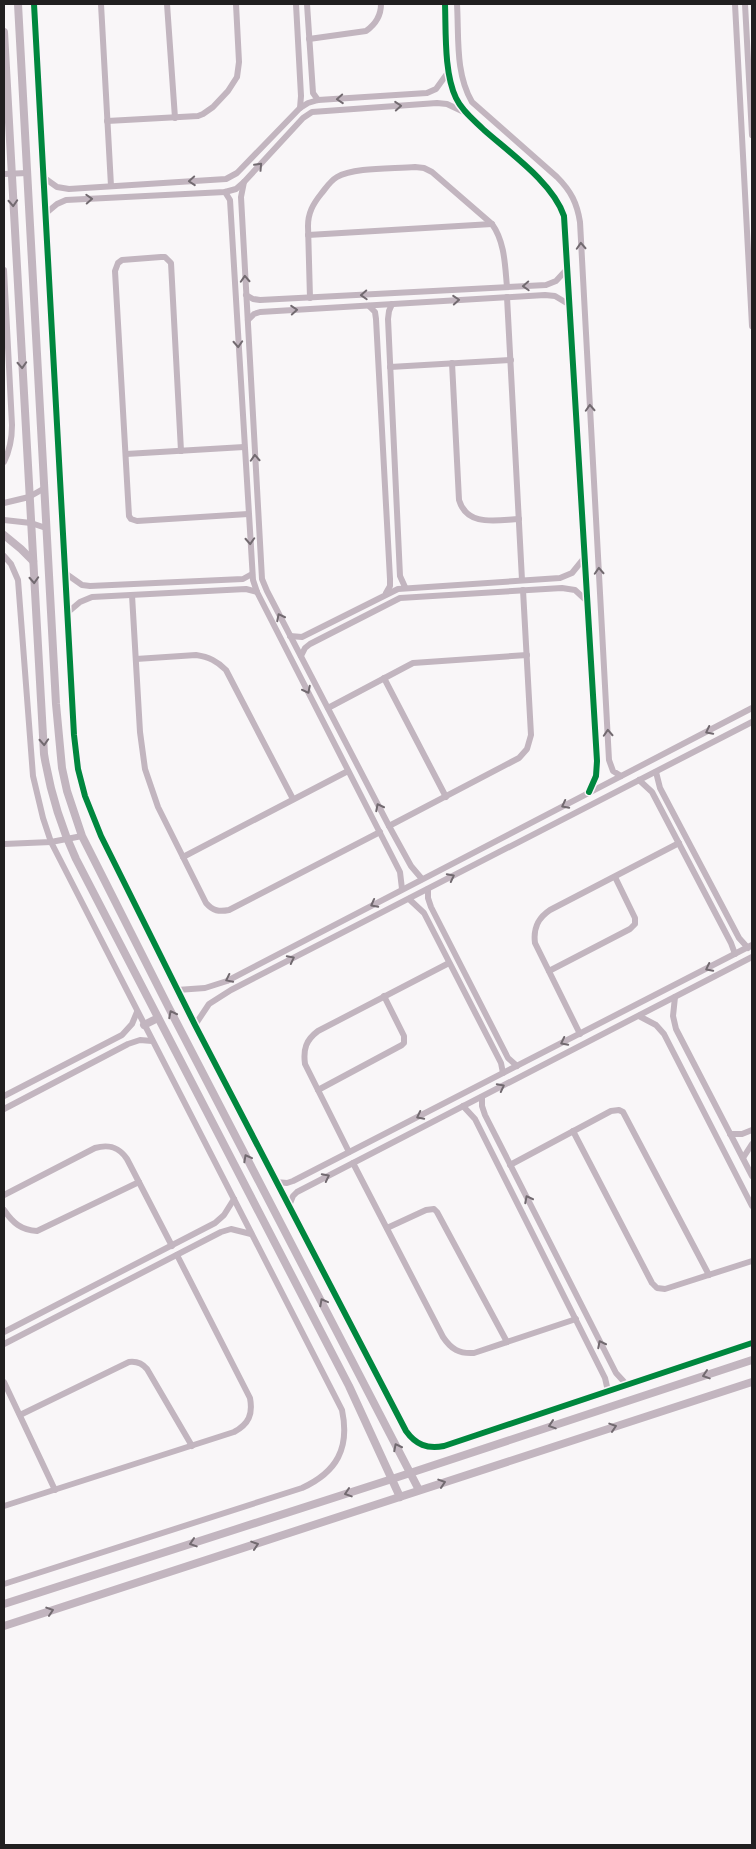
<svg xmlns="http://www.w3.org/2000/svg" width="756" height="1849" font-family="Poppins,sans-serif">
<rect width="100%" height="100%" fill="#f9f6f8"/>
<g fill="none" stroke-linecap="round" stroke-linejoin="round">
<g stroke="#c2b5bf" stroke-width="6">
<path d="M34,4L74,735L78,769L85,796L101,836L195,1025L406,1431C416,1445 427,1449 444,1446L752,1343"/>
<polyline points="101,4 111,186"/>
<polyline points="167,4 175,118"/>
<polyline points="296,4 301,96 300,108"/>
<polyline points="307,4 313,93 318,100"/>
<path d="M445,4C446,32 444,73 456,98C462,111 474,120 484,130C510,153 553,183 564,216L597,761L596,776L589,792"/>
<path d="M457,4C459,37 455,73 472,102L557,177C571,191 577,203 580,222L609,760L613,771L621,776"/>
<polyline points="735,4 752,326"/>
<polyline points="745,4 752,135"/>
<path d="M309,39L366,31C376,24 381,16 381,4"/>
<polyline points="107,121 198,116 203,114 213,107 228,91 237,77 239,62 236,4"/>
<polyline points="4,174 27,173"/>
<polyline points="43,177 57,187 69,189 226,179 237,173 300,108 308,103 318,100 427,93 436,89 449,71"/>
<polyline points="244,182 241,197 262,579 267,591 389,826 411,866 422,879"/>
<polyline points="225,192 230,200 253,580 257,592 400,872 402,889"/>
<polyline points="45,214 57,204 66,200 225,192 236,189 244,182 303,118 312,112 437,103 447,104 464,112"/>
<polyline points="308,235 492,224"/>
<path d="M4,270L12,425C12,439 10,450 4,462"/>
<polyline points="246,295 253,299 260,300 546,285 556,281 568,268"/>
<polyline points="507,297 522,580"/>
<path d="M310,298L308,226C308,213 313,204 321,194C326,188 330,181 337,177C354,167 394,169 415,167L424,168L432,172L492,224C505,242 505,266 507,287"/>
<polyline points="392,304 389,311 388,319 400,576 405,587"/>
<polyline points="369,306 375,312 376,319 390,579 390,586 386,593"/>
<polyline points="248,320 254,314 260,312 545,295 555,296 570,305"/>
<path d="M452,363L459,500C467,527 496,520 519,519"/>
<polyline points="390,367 511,360"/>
<polyline points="181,451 171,263 165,257 161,257 122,260 118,263 115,271 129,516 131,519 137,521 248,514"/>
<polyline points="126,454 244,447"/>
<polyline points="4,503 29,497 43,489"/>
<polyline points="4,520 31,523 46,528"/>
<path d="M4,556L11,564L18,580L33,776L43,818L51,842L342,1410C350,1448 337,1472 302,1488L4,1584"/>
<polyline points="65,573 82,585 90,586 243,579 252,574"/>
<path d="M132,595L140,732L145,769L158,807L206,903C213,911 219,912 229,910L380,832"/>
<polyline points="67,613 80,602 92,597 246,589 257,592"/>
<polyline points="290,636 302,637 398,589 560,578 572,573 585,557"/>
<polyline points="301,656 305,648 310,644 400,598 562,588 575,590 588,602"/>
<path d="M136,659L196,655C209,657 217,661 226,670L293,799"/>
<polyline points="384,678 446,797"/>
<polyline points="328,708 413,663 527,655"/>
<polyline points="656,772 660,788 739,938 748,948"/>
<polyline points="639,780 652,792 731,943 735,954"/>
<polyline points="389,826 519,758 527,749 531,735 523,590"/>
<polyline points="4,844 51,842 82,836"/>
<polyline points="183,857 348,771"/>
<polyline points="428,889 428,898 431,907 508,1058 517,1066"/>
<polyline points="409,899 424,913 501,1063 503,1073"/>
<polyline points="549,971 630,929 635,924 635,918 615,877"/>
<polyline points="177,990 205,988 227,981 752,708"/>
<polyline points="675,997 673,1016 676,1029 752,1176"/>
<polyline points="639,1016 656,1025 664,1034 752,1206"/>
<polyline points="195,1025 209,1004 231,990 752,722"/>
<path d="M580,1034L535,943C533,928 538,918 550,910L679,843"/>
<polyline points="318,1090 402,1045 404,1043 404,1036 384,996"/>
<polyline points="4,1096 122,1035 132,1024 137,1012"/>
<polyline points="482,1097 482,1106 485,1115 616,1373 627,1385"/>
<polyline points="463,1106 475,1119 605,1378 608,1391"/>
<polyline points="4,1109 128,1044 140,1040 152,1041"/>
<polyline points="573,1131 652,1283 657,1288 665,1289 752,1261"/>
<polyline points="730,1134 742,1134 752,1130"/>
<path d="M349,1152L305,1064C303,1049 306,1040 318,1031L449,963"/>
<polyline points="743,1158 752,1144"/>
<path d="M353,1163L443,1337C451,1349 459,1354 474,1353L576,1319"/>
<polyline points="510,1165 611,1111 619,1110 623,1112 709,1275"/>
<polyline points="276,1182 287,1183 293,1181 752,945"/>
<path d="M4,1195L95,1148C109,1144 119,1147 127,1159L172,1246"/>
<polyline points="289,1206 293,1196 297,1192 752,957"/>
<path d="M4,1210C13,1223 21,1230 37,1231L139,1182"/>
<polyline points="387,1228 426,1210 434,1209 437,1212 507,1342"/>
<polyline points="4,1332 215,1223 224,1215 234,1199"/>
<polyline points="4,1344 221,1232 231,1229 251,1234"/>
<polyline points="4,1382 55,1490"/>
<path d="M20,1415L129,1362C137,1361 142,1363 147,1369L192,1446"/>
<path d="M4,1506L234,1432C249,1424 253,1414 250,1398L177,1255"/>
</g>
<g stroke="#c2b5bf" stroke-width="8">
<polyline points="18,4 56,704 62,768 67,791 82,836 169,1008 419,1490"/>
<path d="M4,32L44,754C50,791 60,825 76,859L349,1386L400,1497"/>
<polyline points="4,535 21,549 33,561"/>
<polyline points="144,1025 158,1018"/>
<polyline points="4,1604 392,1479 752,1360"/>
<polyline points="4,1626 752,1382"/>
</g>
<defs>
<g id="cycleway">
<path d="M34,4L74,735L78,769L85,796L101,836L195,1025L406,1431C416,1445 427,1449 444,1446L752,1343"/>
<path d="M445,4C446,32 444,73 456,98C462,111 474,120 484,130C510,153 553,183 564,216L597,761L596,776L589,792"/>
</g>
</defs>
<use href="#cycleway" stroke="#faf5f9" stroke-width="9"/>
<use href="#cycleway" stroke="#00873e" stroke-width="6"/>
</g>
<defs><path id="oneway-chevron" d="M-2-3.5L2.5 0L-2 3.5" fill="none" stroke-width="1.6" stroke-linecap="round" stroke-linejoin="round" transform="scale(1.25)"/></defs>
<g stroke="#726a70">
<use href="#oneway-chevron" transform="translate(340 99) rotate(176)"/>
<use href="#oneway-chevron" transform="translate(398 106) rotate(-4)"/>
<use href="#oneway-chevron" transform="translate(259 166) rotate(-47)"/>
<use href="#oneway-chevron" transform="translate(192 181) rotate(176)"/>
<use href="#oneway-chevron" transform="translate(89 199) rotate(-3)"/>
<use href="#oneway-chevron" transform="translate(13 203) rotate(87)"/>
<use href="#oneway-chevron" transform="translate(581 246) rotate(-93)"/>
<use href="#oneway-chevron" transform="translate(245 279) rotate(-93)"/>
<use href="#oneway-chevron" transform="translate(526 286) rotate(177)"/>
<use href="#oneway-chevron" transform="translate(364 295) rotate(177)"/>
<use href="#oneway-chevron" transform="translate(456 300) rotate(-4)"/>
<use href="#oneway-chevron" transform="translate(294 310) rotate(-4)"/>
<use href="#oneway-chevron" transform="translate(238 344) rotate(87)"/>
<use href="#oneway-chevron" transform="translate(22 365) rotate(87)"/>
<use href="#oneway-chevron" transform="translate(590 408) rotate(-93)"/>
<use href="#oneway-chevron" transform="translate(255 458) rotate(-93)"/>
<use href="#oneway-chevron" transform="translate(250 541) rotate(87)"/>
<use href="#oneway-chevron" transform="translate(599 571) rotate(-93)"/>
<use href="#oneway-chevron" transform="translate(34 580) rotate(87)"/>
<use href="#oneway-chevron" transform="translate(280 617) rotate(-117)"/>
<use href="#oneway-chevron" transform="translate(307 690) rotate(63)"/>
<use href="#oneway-chevron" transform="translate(709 731) rotate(153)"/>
<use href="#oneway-chevron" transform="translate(608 733) rotate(-93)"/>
<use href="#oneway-chevron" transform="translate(44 742) rotate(87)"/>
<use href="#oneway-chevron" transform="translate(565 805) rotate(153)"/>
<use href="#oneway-chevron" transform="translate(379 807) rotate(-117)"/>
<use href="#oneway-chevron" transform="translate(451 877) rotate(-27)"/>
<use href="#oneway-chevron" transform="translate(374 904) rotate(152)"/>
<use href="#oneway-chevron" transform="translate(291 959) rotate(-27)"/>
<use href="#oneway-chevron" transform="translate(709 968) rotate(153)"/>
<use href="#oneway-chevron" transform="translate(229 979) rotate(154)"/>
<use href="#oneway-chevron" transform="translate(172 1014) rotate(-117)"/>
<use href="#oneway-chevron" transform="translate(564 1042) rotate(153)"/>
<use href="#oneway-chevron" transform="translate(501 1087) rotate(-27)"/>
<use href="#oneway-chevron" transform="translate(420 1116) rotate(153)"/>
<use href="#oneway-chevron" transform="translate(247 1158) rotate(-118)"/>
<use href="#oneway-chevron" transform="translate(326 1177) rotate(-27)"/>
<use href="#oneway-chevron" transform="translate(528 1199) rotate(-117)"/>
<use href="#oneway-chevron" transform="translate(323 1302) rotate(-118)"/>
<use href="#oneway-chevron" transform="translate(601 1344) rotate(-117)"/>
<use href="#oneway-chevron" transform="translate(706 1375) rotate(162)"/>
<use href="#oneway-chevron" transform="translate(552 1425) rotate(162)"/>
<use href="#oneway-chevron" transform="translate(613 1427) rotate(-18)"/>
<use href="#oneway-chevron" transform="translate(397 1447) rotate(-117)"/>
<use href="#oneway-chevron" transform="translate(442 1483) rotate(-18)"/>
<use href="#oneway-chevron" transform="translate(348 1493) rotate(162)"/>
<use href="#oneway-chevron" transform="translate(193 1543) rotate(162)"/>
<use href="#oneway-chevron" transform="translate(255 1545) rotate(-18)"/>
<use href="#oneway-chevron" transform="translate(50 1611) rotate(-18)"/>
</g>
<rect width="756" height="1849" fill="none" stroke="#211f20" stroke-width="10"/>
</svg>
